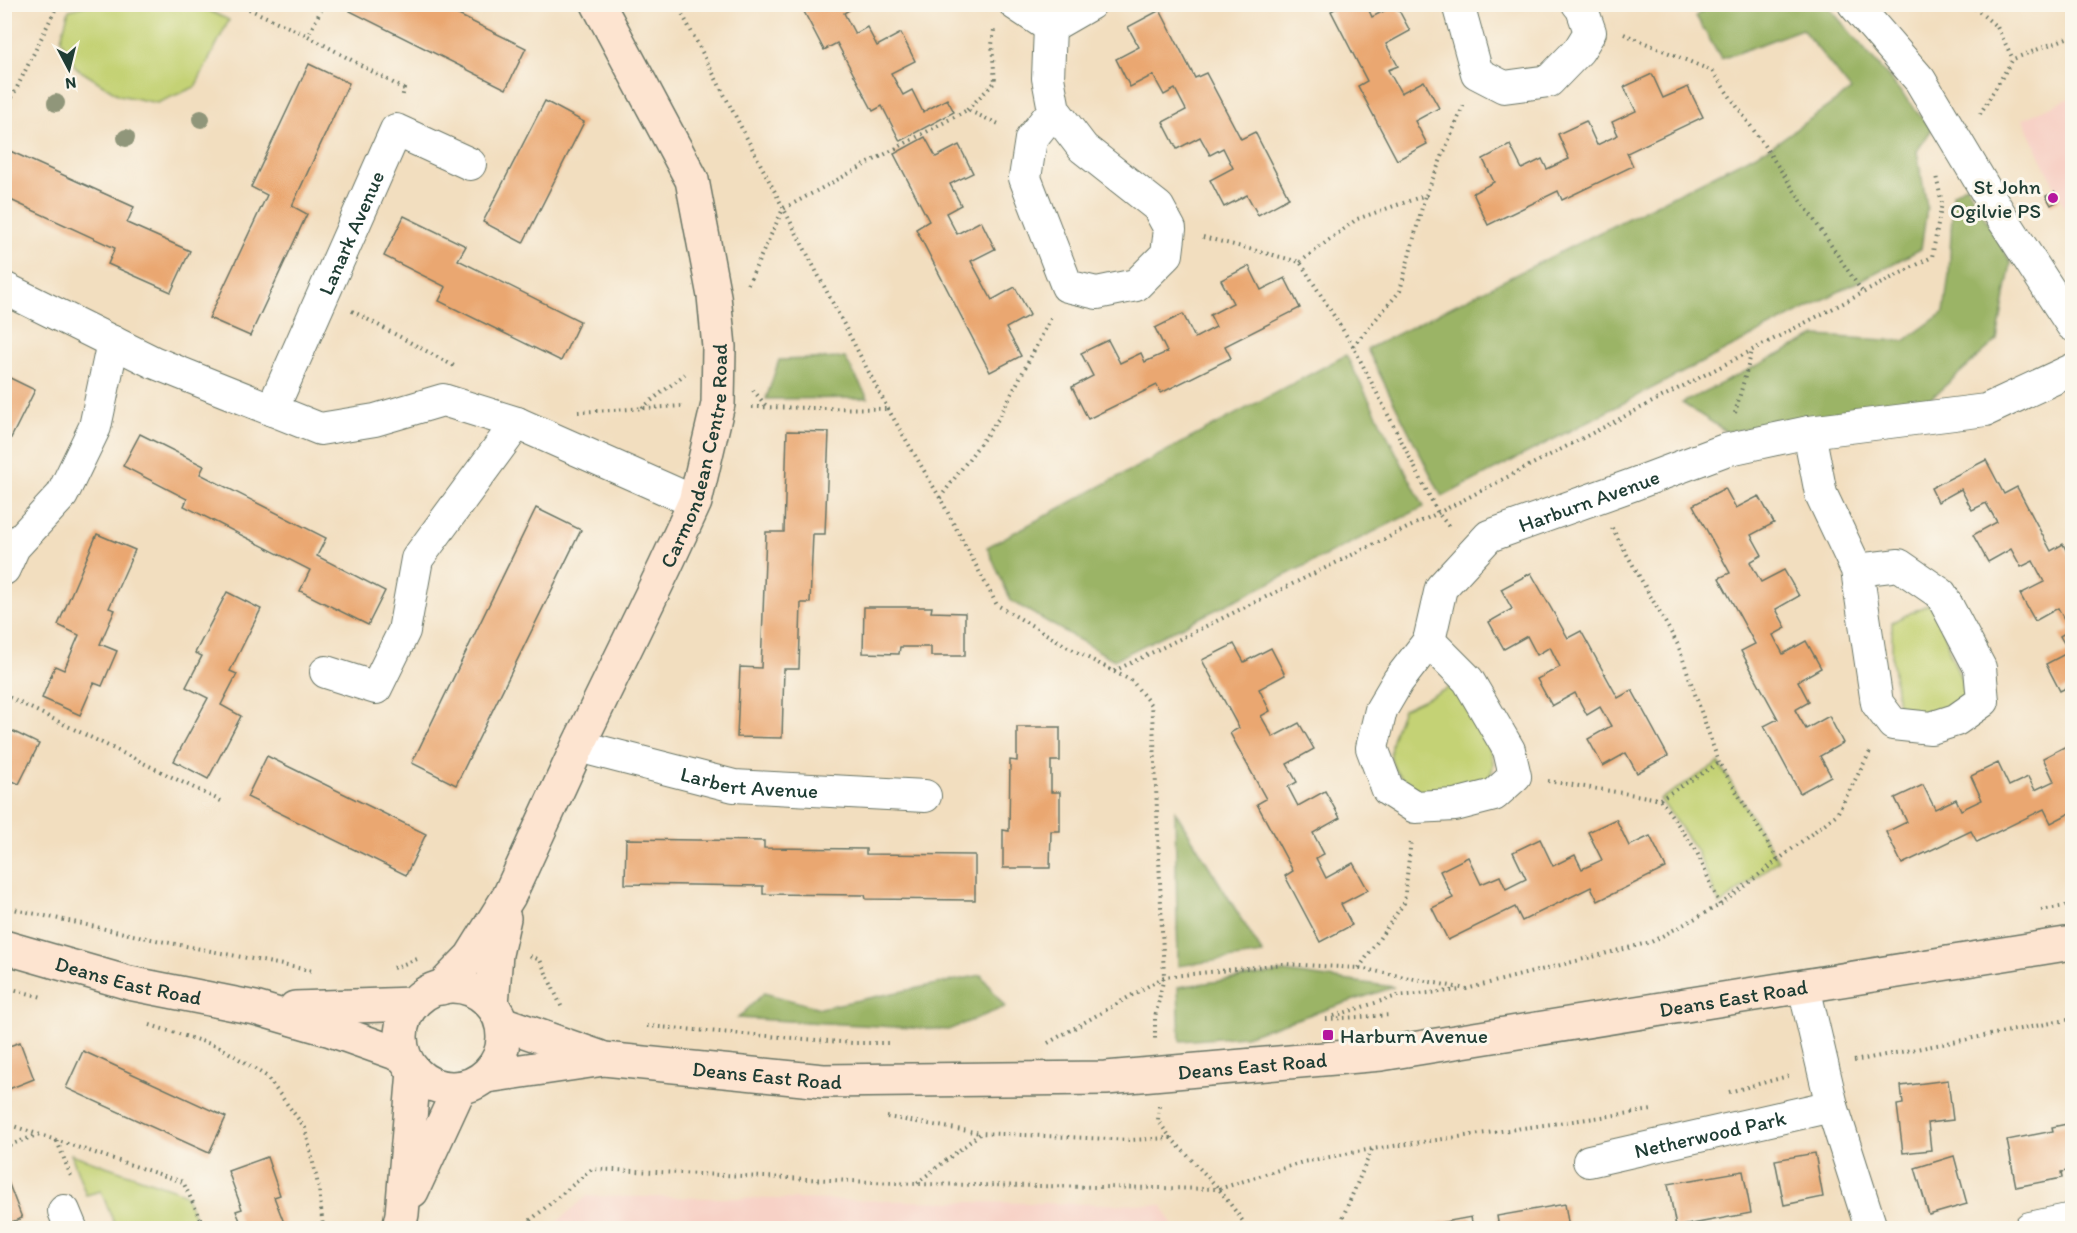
<svg xmlns="http://www.w3.org/2000/svg" width="2077" height="1233" font-family="Itim,sans-serif">
<rect width="100%" height="100%" fill="#fbf7ec"/>
<filter id="ink" filterUnits="userSpaceOnUse"><feTurbulence type="fractalNoise" baseFrequency=".0167" numOctaves="2"/><feDisplacementMap in="SourceGraphic" scale="12" xChannelSelector="R" yChannelSelector="G"/><feConvolveMatrix kernelMatrix="1 2 1 2 8 2 1 2 1" color-interpolation-filters="sRGB"/></filter>
<filter id="wash" filterUnits="userSpaceOnUse"><feTurbulence type="fractalNoise" baseFrequency=".008" numOctaves="4" result="noise"/><feDisplacementMap in="SourceGraphic" scale="24" xChannelSelector="R" yChannelSelector="G"/><feGaussianBlur stdDeviation="1.35" result="paint"/><feColorMatrix in="noise" values="0 0 0 0 0 0 0 0 0 0 0 0 0 0 0 0 0 1.4 0 .05"/><feComposite in="paint" operator="in"/></filter>
<g filter="url(#wash)">
<rect width="100%" height="100%" fill="#f2debf"/>
<g fill="#f7d1c6">
<polygon points="2072,97 2072,223 2023,119"/>
<polygon points="587,1196 1162,1205 1174,1228 550,1228"/>
</g>
<g fill="#c4d274" stroke="#728854" stroke-width="1.5">
<polygon points="87,5 197,5 229,20 195,87 157,103 119,95 76,68 61,39 69,10"/>
<polygon points="1929,604 1941,618 1949,650 1963,684 1964,695 1957,704 1923,716 1898,706 1892,658 1892,622"/>
<path d="M1455,685L1489,747C1493,758 1496,768 1488,778C1479,788 1466,789 1454,789C1445,790 1430,794 1421,791C1417,790 1413,786 1409,784C1379,764 1392,737 1403,709Z"/>
<polygon points="1719,763 1778,860 1720,905 1696,850 1660,799"/>
<polygon points="71,1154 184,1193 200,1228 116,1228 101,1191 86,1195"/>
</g>
<g fill="#9bb466" stroke="#5d784d" stroke-width="1.5">
<polygon points="1709,5 1827,5 1932,129 1917,151 1927,207 1921,249 1442,497 1367,349 1772,146 1851,90 1802,29 1721,59 1696,16"/>
<polygon points="1966,185 2011,263 1997,340 1922,406 1727,432 1682,403 1816,336 1904,341 1944,312 1949,274 1953,194"/>
<polygon points="1346,355 1424,507 1114,660 1011,601 987,547"/>
<polygon points="845,358 868,398 766,399 779,360"/>
<polygon points="1175,811 1263,954 1178,966"/>
<polygon points="1284,972 1394,987 1245,1036 1180,1041 1178,987"/>
<polygon points="981,975 1005,1007 948,1030 738,1018 764,993 820,1008"/>
</g>
<g id="blocks">
<g fill="#eaa771">
<polygon points="354,4 436,4 526,48 506,89 350,11"/>
<polygon points="800,4 859,4 844,13 855,34 867,27 877,46 901,33 915,61 891,73 903,95 912,90 923,112 947,99 954,112 900,141 882,106 873,111 837,43 824,50"/>
<polygon points="1344,4 1366,4 1372,17 1396,5 1410,31 1386,44 1398,66 1388,70 1401,93 1424,81 1439,108 1415,121 1427,144 1397,160 1358,86 1367,81 1331,11"/>
<polygon points="1160,10 1195,78 1206,73 1241,139 1255,132 1289,198 1258,215 1247,195 1224,207 1210,180 1233,168 1223,148 1210,155 1200,137 1177,149 1163,122 1186,110 1175,89 1164,95 1153,75 1130,87 1116,59 1139,47 1128,27"/>
<polygon points="309,64 349,83 292,206 307,214 250,336 209,318 267,195 251,187"/>
<polygon points="1652,74 1663,98 1688,87 1703,117 1627,153 1633,166 1562,200 1558,191 1488,225 1473,193 1494,182 1483,159 1510,145 1522,169 1542,159 1547,169 1569,159 1558,134 1586,121 1597,145 1618,135 1612,122 1636,111 1624,87"/>
<polygon points="545,101 584,122 523,243 483,222"/>
<polygon points="925,137 936,157 959,145 973,173 950,184 961,205 946,213 957,234 981,221 995,249 971,261 992,300 1015,287 1030,315 1006,328 1021,356 990,372 916,229 929,221 894,154"/>
<polygon points="10,151 134,207 127,223 190,251 171,292 108,264 115,248 4,197 4,164"/>
<polygon points="2055,192 2060,200 2051,205 2046,196"/>
<polygon points="404,216 466,246 458,260 580,321 561,361 439,301 446,287 384,256"/>
<polygon points="1249,266 1261,290 1285,278 1300,308 1225,346 1231,358 1161,393 1157,385 1088,419 1072,387 1093,376 1081,353 1108,340 1120,363 1141,353 1145,362 1167,352 1155,328 1183,314 1195,338 1216,327 1210,315 1233,303 1221,280"/>
<polygon points="4,375 35,390 4,452"/>
<polygon points="787,431 829,432 825,534 813,534 810,603 801,603 799,669 784,669 782,738 737,737 740,667 761,668 766,532 784,532"/>
<polygon points="140,434 204,466 200,474 326,538 317,556 385,591 368,625 300,591 310,570 184,506 187,499 123,466"/>
<polygon points="1986,460 2004,494 2017,487 2051,551 2063,544 2072,562 2072,685 2060,691 2046,664 2069,652 2060,636 2070,630 2058,608 2035,621 2020,594 2044,582 2033,561 2021,567 2011,549 1988,562 1973,535 1997,522 1986,503 1972,510 1961,489 1938,502 1931,488"/>
<polygon points="1725,488 1736,508 1759,496 1774,523 1751,535 1762,555 1750,562 1761,582 1784,570 1799,596 1776,609 1786,628 1773,635 1783,654 1806,641 1821,668 1798,681 1809,702 1795,710 1806,729 1829,716 1843,743 1820,756 1831,776 1800,793 1764,726 1778,719 1741,651 1755,644 1719,578 1730,573 1693,505"/>
<polygon points="536,508 581,530 456,785 412,763"/>
<polygon points="97,534 135,550 109,608 115,610 100,644 117,651 102,686 94,683 80,715 42,698 55,666 64,670 79,635 58,625"/>
<polygon points="1531,573 1568,638 1581,631 1618,698 1632,690 1668,756 1637,773 1626,753 1603,766 1588,739 1611,726 1600,707 1587,715 1575,693 1552,706 1537,679 1560,667 1550,647 1537,655 1527,636 1504,649 1489,622 1512,609 1501,589"/>
<polygon points="227,592 261,609 230,671 237,674 221,705 241,716 208,779 174,761 208,698 186,687 202,656 195,653"/>
<polygon points="864,607 932,607 931,612 965,613 965,656 931,656 931,647 900,647 899,654 863,653"/>
<polygon points="1234,644 1244,662 1271,648 1285,675 1259,689 1270,711 1261,716 1273,737 1299,723 1314,749 1287,764 1297,782 1288,787 1298,806 1325,791 1340,818 1313,833 1324,854 1316,858 1326,878 1353,863 1368,890 1341,904 1352,925 1320,942 1285,876 1293,871 1257,804 1266,799 1230,733 1239,728 1202,660"/>
<polygon points="4,727 39,744 19,784 4,777"/>
<polygon points="1017,727 1060,727 1060,761 1051,761 1051,792 1060,792 1060,831 1051,831 1050,868 1003,868 1003,830 1009,831 1010,760 1017,761"/>
<polygon points="2070,744 2072,748 2072,812 2051,823 2044,809 1977,842 1971,831 1902,864 1886,832 1907,822 1895,798 1923,785 1935,809 1956,799 1961,810 1982,800 1971,776 1998,763 2009,786 2028,777 2035,790 2054,781 2043,758"/>
<polygon points="267,756 426,834 406,875 247,797"/>
<polygon points="1616,819 1629,846 1650,836 1666,868 1598,901 1591,887 1522,921 1515,907 1448,940 1432,908 1453,898 1440,871 1468,857 1481,884 1500,876 1506,889 1526,879 1513,852 1540,839 1553,866 1575,855 1582,869 1602,860 1588,832"/>
<polygon points="626,839 764,841 764,848 866,849 866,854 975,855 975,900 866,899 865,895 763,894 763,886 625,884"/>
<polygon points="20,1042 34,1079 4,1091 4,1048"/>
<polygon points="83,1051 226,1117 209,1153 66,1088"/>
<polygon points="1948,1080 1953,1120 1928,1123 1931,1150 1903,1153 1897,1105 1903,1104 1901,1086"/>
<polygon points="2072,1123 2072,1170 2061,1172 2062,1178 2016,1187 2007,1140 2053,1131 2052,1127"/>
<polygon points="1815,1153 1823,1197 1784,1205 1775,1160"/>
<polygon points="1954,1156 1967,1204 1929,1215 1915,1168"/>
<polygon points="267,1157 280,1195 274,1197 286,1228 243,1228 236,1211 242,1209 228,1171"/>
<polygon points="1743,1171 1751,1213 1676,1227 1668,1184"/>
<polygon points="7,1179 22,1218 4,1225 4,1180"/>
<polygon points="1565,1204 1569,1228 1499,1228 1497,1216"/>
<polygon points="1471,1217 1473,1228 1417,1228 1417,1227"/>
</g>
</g>
</g>
<g filter="url(#ink)">
<use href="#blocks" fill-opacity="0" stroke="#697565" stroke-width="1.5"/>
<g fill="none" stroke-linecap="round" stroke-linejoin="round">
<defs>
<g id="street">
<polyline points="1015,4 1050,27"/>
<polyline points="1458,4 1477,73 1504,87 1549,81 1579,50 1590,32 1582,9 1578,4"/>
<polyline points="1854,4 1920,80 2001,216 2072,325"/>
<polyline points="1050,27 1048,78 1054,110 1031,139 1025,178 1067,286 1097,293 1136,285 1167,254 1170,229 1158,207 1083,148 1054,110"/>
<polyline points="1050,27 1090,4"/>
<polyline points="4,288 153,362 320,429 375,420 443,400 517,423 695,502"/>
<path id="s1" d="M272,410L396,130L470,164"/>
<polyline points="1809,432 1821,494 1857,570 1899,565 1941,594 1980,668 1983,701 1956,720 1931,728 1893,724 1877,703 1857,570"/>
<polyline points="4,569 14,547 62,495 95,427 113,342"/>
<path id="s2" d="M1429,641L1441,588L1489,536L1632,485L1725,450L1809,432L1986,410L2072,370"/>
<polygon points="1429,641 1468,680 1509,750 1515,776 1494,795 1455,805 1415,807 1388,790 1372,748 1381,710 1398,681"/>
<polyline points="326,672 376,688 404,631 417,559 517,423"/>
<path id="s3" d="M578,746L734,786L925,796"/>
<polyline points="1804,987 1832,1106 1871,1228"/>
<path id="s4" d="M1589,1161L1832,1106"/>
<polyline points="64,1211 71,1228"/>
<polyline points="2030,1228 2072,1219"/>
</g>
<g id="secondary">
<path id="s5" d="M4,947L129,983L255,1008L331,1030L404,1056"/>
<circle cx="452" cy="1037" r="51"/>
<path id="s6" d="M441,988L471,957L509,896L578,746L665,567L695,502L718,404L719,347L714,296L692,180L598,4"/>
<polyline points="492,1004 496,954 504,918"/>
<polyline points="295,1008 413,1004"/>
<polyline points="502,1023 599,1057"/>
<path id="s7" d="M487,1076L604,1059L823,1081L1106,1078L1381,1054L2072,943"/>
<polyline points="412,1191 459,1089"/>
<polyline points="399,1228 402,1214 414,1071"/>
</g>
</defs>
<use href="#street" stroke="#697565" stroke-width="34"/>
<use href="#secondary" stroke="#697565" stroke-width="36"/>
<g stroke="#697565" stroke-width="4" stroke-dasharray="1.5 4.5" stroke-linecap="butt">
<polyline points="238,4 308,36"/>
<polyline points="324,4 308,36 404,89 402,99"/>
<polyline points="677,4 888,409 940,498 997,605 1075,651 1132,681 1151,705 1154,739 1164,977 1155,1017 1155,1039"/>
<polyline points="1970,4 1997,27 2013,59"/>
<polyline points="4,9 23,4"/>
<polyline points="1624,34 1712,71 1757,135 1863,293"/>
<polyline points="967,110 995,82 992,45 994,30"/>
<polyline points="4,114 58,4"/>
<polyline points="1980,114 2013,59 2072,36"/>
<polyline points="1203,237 1300,262 1353,346 1438,513 1450,528"/>
<polyline points="1300,262 1357,219 1426,195 1464,104"/>
<polyline points="748,284 783,209 967,110 1001,125"/>
<polyline points="352,311 454,366"/>
<polyline points="1353,346 1400,291 1425,196"/>
<polyline points="753,390 767,407"/>
<polyline points="752,407 888,409"/>
<polyline points="642,408 685,374"/>
<polyline points="578,412 682,406"/>
<polyline points="1735,413 1752,351"/>
<polyline points="940,498 999,418 1052,316"/>
<polyline points="1612,528 1678,645 1719,763"/>
<polyline points="1114,671 1438,513 1932,257 1942,203 1936,176"/>
<polyline points="4,695 225,803"/>
<polyline points="1548,781 1660,799 1696,850 1720,905"/>
<polyline points="1660,799 1719,763 1778,860"/>
<polyline points="4,907 165,942 313,971"/>
<polyline points="2041,910 2072,905"/>
<polyline points="530,956 540,960 562,1008"/>
<polyline points="393,968 420,958"/>
<polyline points="1359,968 1404,903 1411,840"/>
<polyline points="4,987 42,997"/>
<polyline points="1334,1016 1397,996 1461,990"/>
<polyline points="1326,1019 1391,1015"/>
<polyline points="150,1025 220,1047 266,1076 305,1128 319,1189 323,1228"/>
<polyline points="647,1026 853,1043 891,1043"/>
<polyline points="1048,1043 1164,977 1283,964 1359,968 1466,989 1651,942 1720,905 1837,814 1871,750"/>
<polyline points="1854,1061 2072,1019"/>
<polyline points="1729,1092 1792,1075"/>
<polyline points="1159,1106 1158,1121 1171,1138 1219,1189 1248,1228"/>
<polyline points="887,1117 980,1133"/>
<polyline points="4,1123 183,1182 205,1228"/>
<polyline points="57,1141 72,1179"/>
<polyline points="4,1147 37,1135"/>
<polyline points="917,1183 981,1133 1131,1140 1171,1138"/>
<polyline points="521,1228 592,1169 916,1184 1219,1189 1303,1162 1372,1149"/>
<polyline points="1338,1228 1372,1149 1652,1110"/>
</g>
<use href="#street" stroke="#fff" stroke-width="32"/>
<use href="#secondary" stroke="#fde4d0" stroke-width="33"/>
</g>
<g fill="#90967a">
<circle cx="56" cy="103" r="9"/>
<circle cx="201" cy="119" r="9"/>
<circle cx="126" cy="138" r="9"/>
</g>
</g>
<g fill="#b5179e" stroke="#fbf7ec" stroke-width="2">
<circle cx="2053" cy="198" r="6"/>
<rect x="1322" y="1029" width="12" height="12" rx="3"/>
</g>
<g text-anchor="middle" dominant-baseline="central" stroke-width="6" stroke-linejoin="round" paint-order="stroke">
<g font-size="21" fill="#1f3d34" stroke="#fbf7ec" text-anchor="end">
<text x="2041" y="186">St John<tspan x="2041" dy="24">Ogilvie PS</tspan></text>
<text x="1340" y="1035" text-anchor="start">Harburn Avenue</text>
</g>
<g font-size="21" fill="#1f3d34" stroke="#fbf7ec">
<text stroke="none"><textPath href="#s1" startOffset="194">Lanark Avenue</textPath></text>
<text stroke="none"><textPath href="#s6" startOffset="596">Carmondean Centre Road</textPath></text>
<text stroke="none"><textPath href="#s2" startOffset="231">Harburn Avenue</textPath></text>
<text stroke="none"><textPath href="#s3" startOffset="176">Larbert Avenue</textPath></text>
<text stroke="none"><textPath href="#s5" startOffset="129">Deans East Road</textPath></text>
<text stroke="none"><textPath href="#s7" startOffset="1254">Deans East Road</textPath></text>
<text stroke="none"><textPath href="#s7" startOffset="768">Deans East Road</textPath></text>
<text stroke="none"><textPath href="#s7" startOffset="282">Deans East Road</textPath></text>
<text stroke="none"><textPath href="#s4" startOffset="124">Netherwood Park</textPath></text>
</g>
</g>
<rect width="2077" height="1233" fill="none" stroke="#fbf7ec" stroke-width="24"/>
<g transform="translate(69 69) rotate(173)" stroke="#fbf7ec" stroke-width="4.5" paint-order="stroke">
<path d="M0-4.5L10 22L0 15L-10 22Z" fill="#1f3d34"/>
<text y="-9" font-size="16" font-weight="bold" text-anchor="middle" fill="#1f3d34">N</text>
</g>
</svg>
